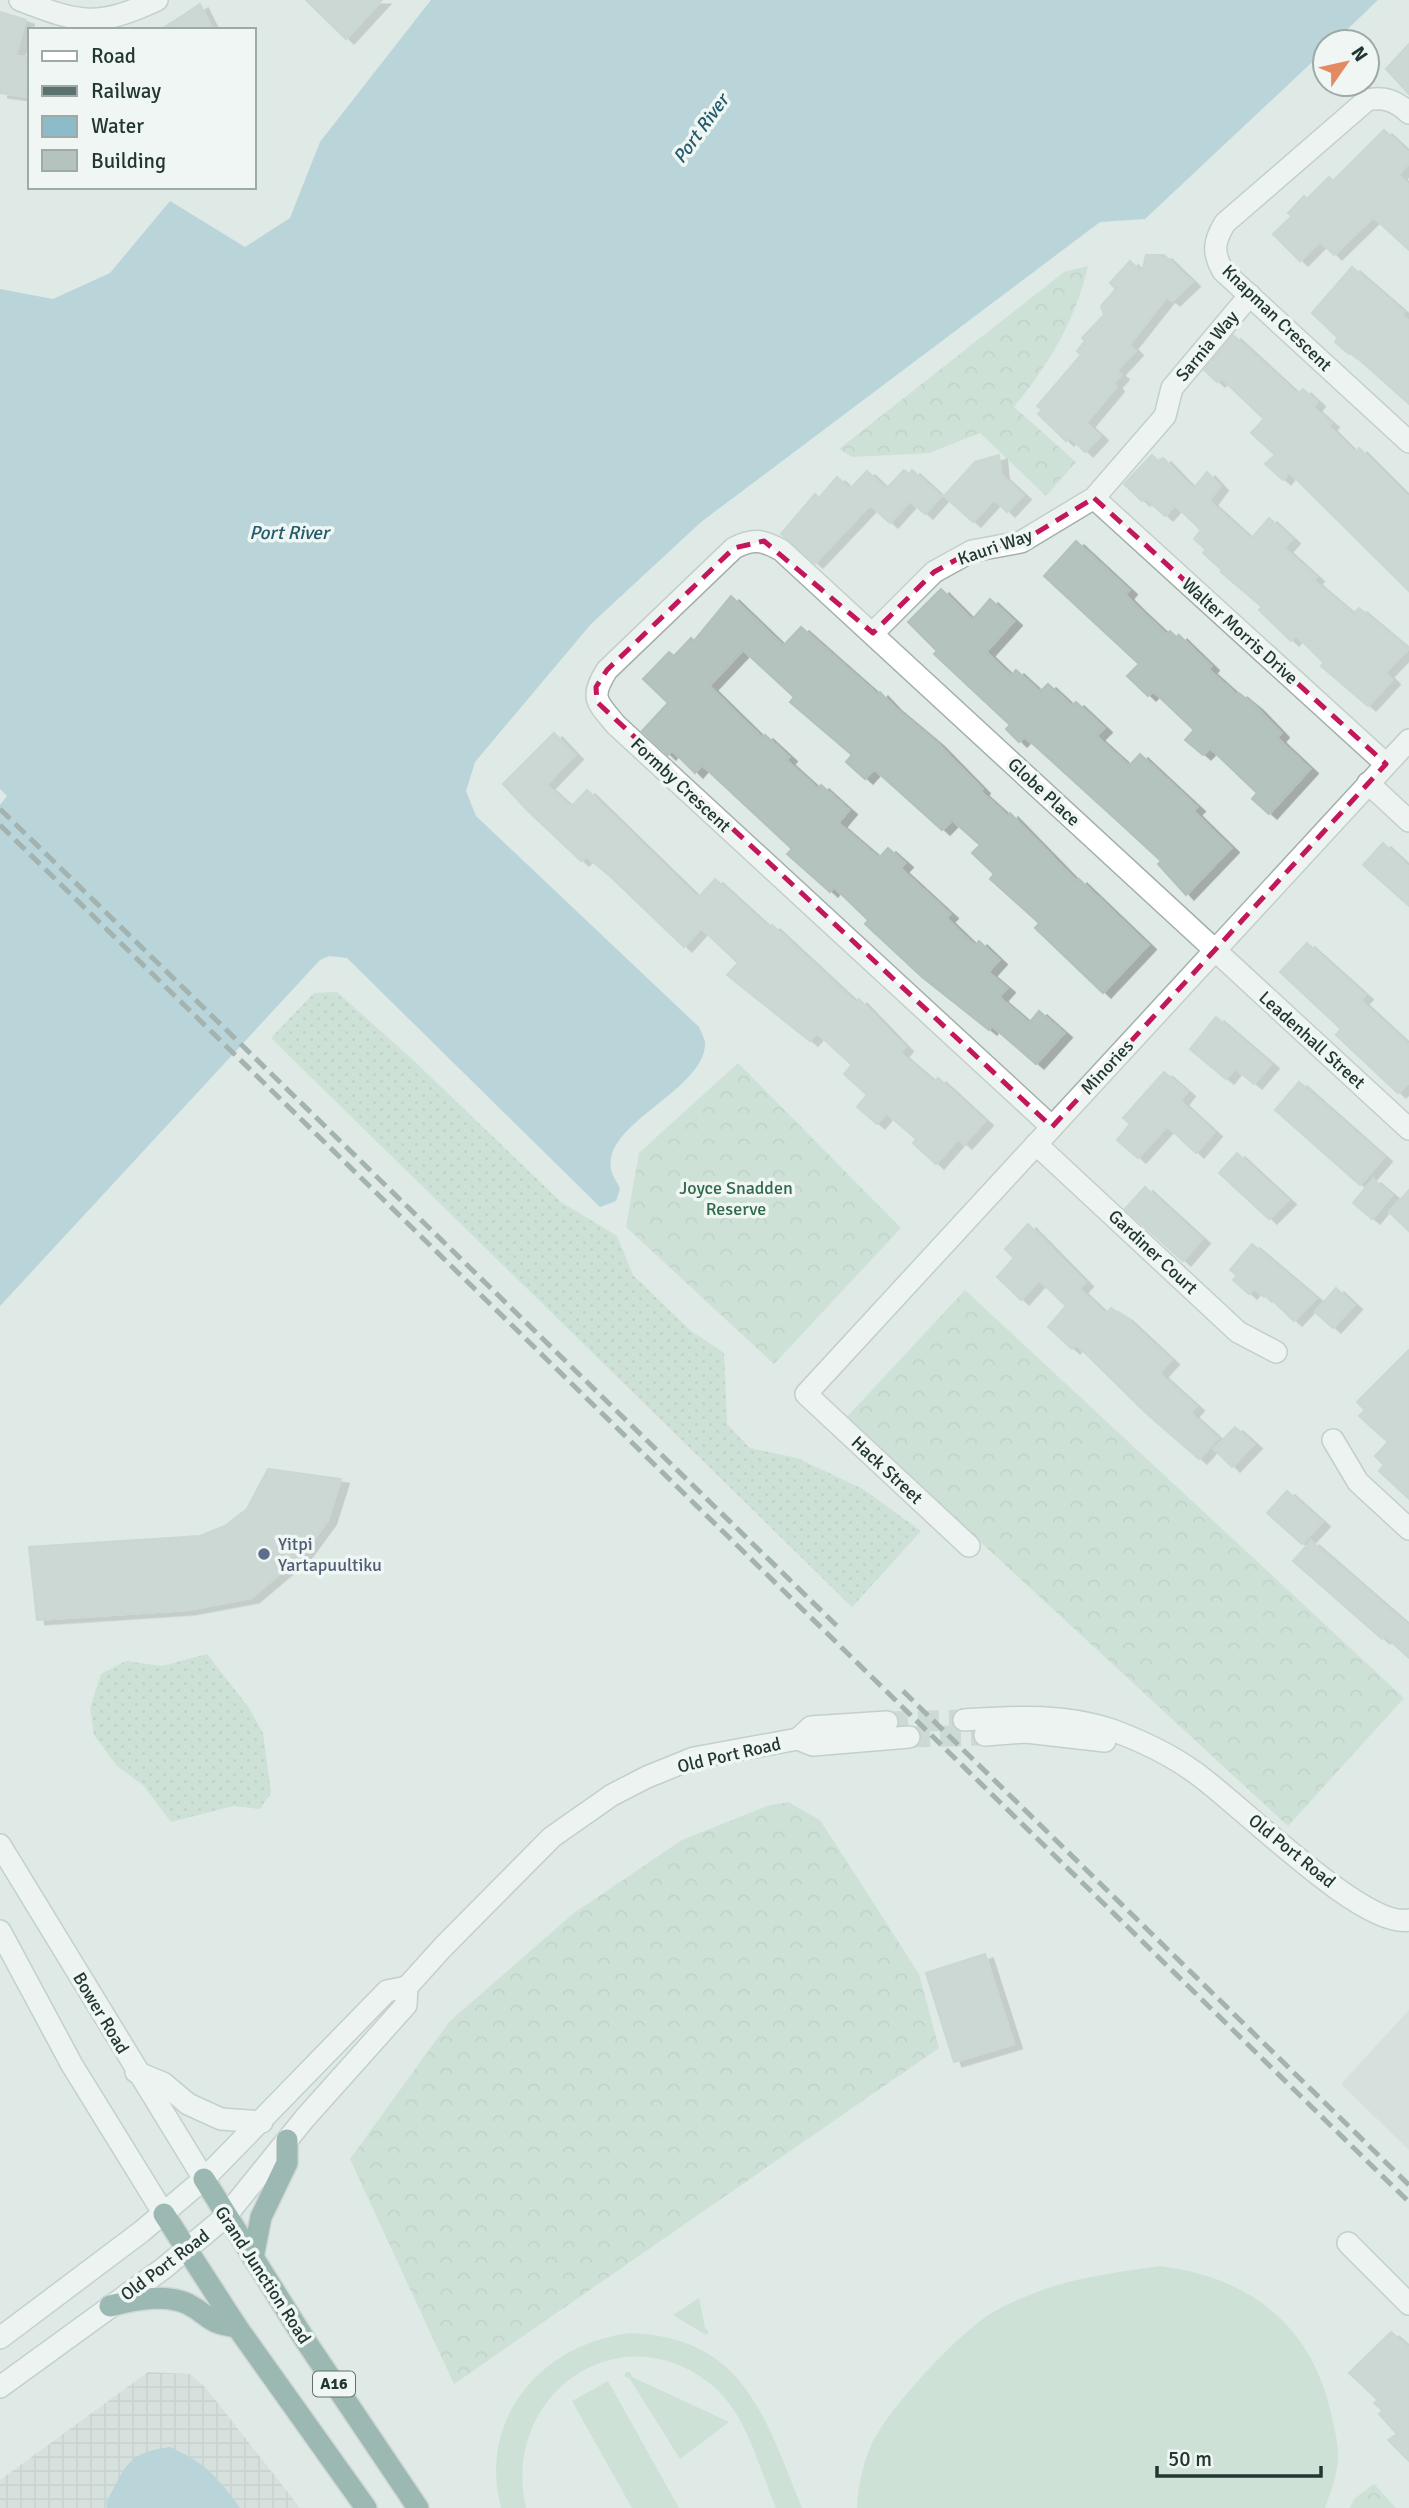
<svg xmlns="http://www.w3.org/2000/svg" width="1409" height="2508" font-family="Signika,sans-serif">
<defs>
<pattern id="industrial-grid" width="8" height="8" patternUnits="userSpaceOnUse" patternTransform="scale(1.75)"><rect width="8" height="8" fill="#cdd8d4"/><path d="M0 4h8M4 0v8" fill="none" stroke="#b0bab6"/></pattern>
<pattern id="grass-dots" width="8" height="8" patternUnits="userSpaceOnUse" patternTransform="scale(1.75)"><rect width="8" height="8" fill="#bad8c4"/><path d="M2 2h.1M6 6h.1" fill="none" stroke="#a0baa9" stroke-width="1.8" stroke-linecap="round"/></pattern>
<pattern id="forest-crowns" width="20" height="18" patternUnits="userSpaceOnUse" patternTransform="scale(1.75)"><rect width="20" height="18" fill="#bad8c4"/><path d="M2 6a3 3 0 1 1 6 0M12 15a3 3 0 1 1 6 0" fill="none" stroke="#a0baa9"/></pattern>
<filter id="shadow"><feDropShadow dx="8" dy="4.5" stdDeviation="0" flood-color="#0004"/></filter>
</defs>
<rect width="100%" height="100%" fill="#dfe9e5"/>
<polygon fill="#cdd8d4" points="1409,2010 1409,2150 1341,2084"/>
<polygon fill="url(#industrial-grid)" points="148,2372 190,2374 206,2388 300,2508 0,2508 0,2480"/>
<g fill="url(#grass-dots)">
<polygon points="337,992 412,1059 561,1202 617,1236 633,1275 691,1331 724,1353 727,1424 750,1448 797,1458 863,1489 921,1531 852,1607 271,1038 314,993"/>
<polygon points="207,1654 249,1708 263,1733 271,1793 260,1809 233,1806 171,1822 143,1785 117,1766 94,1735 90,1708 101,1674 126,1661 162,1666"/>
</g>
<g fill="url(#forest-crowns)">
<path d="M1088,266C1075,321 1050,363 1014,407L1076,462L1046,496L980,433L929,453L852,457L839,449L1064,272Z"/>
<polygon points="738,1063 901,1228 774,1364 626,1227 639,1153"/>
<polygon points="965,1290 1404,1698 1288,1826 846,1418"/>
<polygon points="788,1802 820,1820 919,1974 939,2048 454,2384 350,2159 450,2021 574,1913 682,1840 767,1806"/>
<polygon points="1374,2484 1396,2508 1350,2508 1354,2499"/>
</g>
<g fill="#bad8c4">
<path d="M1160,2266C1247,2277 1309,2322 1330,2409C1333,2424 1340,2447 1338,2462C1336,2477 1330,2494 1325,2508H857C858,2488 862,2465 871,2446C886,2411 952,2341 983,2319C995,2310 1011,2302 1025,2297C1067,2278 1114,2273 1160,2266Z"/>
<polygon points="699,2298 705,2328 709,2332 706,2335 673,2315"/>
<path d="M632,2333C746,2338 765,2419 802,2508H776C759,2468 747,2415 713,2386C621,2309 500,2394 526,2508H501C477,2417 544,2342 632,2333Z"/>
<polygon points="626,2372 630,2372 632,2377 729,2422 680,2459 630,2379 624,2376"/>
<polygon points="608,2381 679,2508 632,2508 572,2401"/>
</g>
<g fill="#8cbcc9">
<path d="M431,0H1378L1334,42H1325V50L1145,219L1100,222L701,522L591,624L475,762L466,791L476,816L699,1027C701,1031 704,1038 705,1042C707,1090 603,1122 611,1169C612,1176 618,1183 620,1189L616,1201L600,1207L347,958L329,956L320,960L0,1306V805L7,796L0,789V289L53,299L110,273L170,201L245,247L290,218L320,142Z"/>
<path d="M170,2447C204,2462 218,2477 240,2508H107L106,2503C126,2467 125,2453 170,2447Z"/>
</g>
<g fill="#b5c3be" stroke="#b2c1bc" stroke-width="2" filter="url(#shadow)">
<polygon points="306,0 382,0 346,39"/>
<polygon points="200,4 213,30 160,30 185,14"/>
<polygon points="0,12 26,20 15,57 30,56 30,97 0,93"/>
<polygon points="1409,44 1409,94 1386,69"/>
<polygon points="1384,130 1409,153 1409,163 1398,175 1409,185 1409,250 1373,217 1334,255 1320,241 1300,261 1273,234 1292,216 1288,213 1304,196 1307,199 1329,177 1333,181"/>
<polygon points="1146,255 1164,255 1192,282 1172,301 1167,297 1129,345 1135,351 1116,371 1121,375 1113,384 1116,387 1086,423 1100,436 1085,452 1070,437 1066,441 1038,414 1042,410 1037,406 1081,355 1077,351 1085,341 1082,338 1104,315 1101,306 1116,289 1110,283 1130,261 1142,273"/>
<polygon points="1352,267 1404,312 1402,315 1409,322 1409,404 1351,352 1349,354 1335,342 1338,338 1312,313"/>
<polygon points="1233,335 1297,394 1303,389 1317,402 1313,407 1331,423 1328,426 1355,453 1359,448 1409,498 1409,591 1289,472 1283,480 1265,464 1275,455 1251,433 1264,419 1221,378 1217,382 1204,370"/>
<polygon points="999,455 1001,475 1023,495 1007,512 994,499 973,522 944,496 975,462"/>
<polygon points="1152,455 1159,462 1163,458 1193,489 1207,472 1220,486 1209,501 1251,539 1269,518 1292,539 1284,548 1316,577 1313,580 1353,614 1359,608 1408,649 1385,673 1392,680 1368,706 1321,666 1324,663 1296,635 1291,641 1259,610 1262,607 1221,572 1222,570 1203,553 1206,550 1194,539 1201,530 1175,505 1165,516 1145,498 1142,501 1124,484"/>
<polygon points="904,470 909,474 912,470 941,496 925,514 910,501 890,523 870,505 815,563 781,534 815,494 819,498 837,477 850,489 867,471 886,489"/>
<polygon points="1076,541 1129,590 1125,595 1138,608 1167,635 1170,631 1177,638 1179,635 1211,666 1208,669 1237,695 1239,693 1255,706 1281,733 1277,738 1310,769 1269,814 1252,799 1257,793 1210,748 1203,755 1185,740 1194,730 1153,691 1148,696 1127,676 1139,664 1044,576"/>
<polygon points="941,589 972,620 990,599 1014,621 986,652 1011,676 1016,670 1040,692 1048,684 1072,706 1076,702 1104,728 1096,736 1129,766 1140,754 1197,807 1193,811 1231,848 1186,895 1158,864 1161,861 1122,825 1033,744 1024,737 1019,742 1006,729 1010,725 934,654 937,651 908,622"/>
<polygon points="731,596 783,646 801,627 878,695 880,692 893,706 936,742 982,789 980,791 1008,816 1010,813 1077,882 1079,879 1148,945 1103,993 1035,928 1039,923 990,879 994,874 972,853 980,845 952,820 942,830 874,769 865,779 846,762 852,755 790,702 794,697 743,650 709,686 762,738 765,735 789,757 786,760 818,789 821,785 849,810 838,823 879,858 888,848 905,863 900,868 950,914 946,918 975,946 979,941 999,960 988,972 1007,988 999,997 1029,1023 1039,1011 1064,1033 1036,1064 992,1026 989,1030 922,977 865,924 868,920 834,887 830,892 787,854 792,849 702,765 695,773 672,750 668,755 642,731 668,703 643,679 669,652 674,656 691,638 694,641"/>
<polygon points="554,733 575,755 546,785 571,807 587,790 698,898 715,879 769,928 772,925 856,1003 859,999 905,1047 900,1053 934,1082 938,1078 985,1121 964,1144 958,1139 936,1164 913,1143 916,1139 886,1113 877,1124 857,1107 867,1095 844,1074 852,1065 817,1033 810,1041 727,975 738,963 701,928 684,947 611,877 586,856 581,861 526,809 503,784"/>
<polygon points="1383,843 1409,867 1409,906 1363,865"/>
<polygon points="1307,943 1365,995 1360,1000 1409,1045 1409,1082 1398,1093 1336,1035 1341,1029 1280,972"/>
<polygon points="1216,1017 1271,1064 1254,1084 1235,1068 1226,1079 1190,1049"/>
<polygon points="1164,1072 1187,1092 1180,1101 1214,1132 1196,1153 1167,1126 1138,1158 1117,1140 1130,1124 1123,1118"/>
<polygon points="1299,1082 1384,1157 1360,1185 1275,1110"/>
<polygon points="1237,1153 1288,1200 1269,1219 1219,1173"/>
<polygon points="1373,1179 1392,1195 1372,1219 1353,1203"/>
<polygon points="1145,1187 1202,1239 1183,1261 1125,1209"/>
<polygon points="1409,1190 1409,1231 1389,1212"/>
<polygon points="1028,1224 1085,1282 1079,1289 1106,1314 1111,1308 1125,1317 1171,1360 1159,1373 1196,1406 1190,1413 1218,1438 1199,1459 1146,1413 1076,1344 1072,1349 1048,1327 1066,1306 1039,1280 1021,1300 997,1277 1014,1258 1005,1249"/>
<polygon points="1252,1244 1316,1298 1294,1321 1266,1294 1264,1297 1254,1288 1249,1294 1233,1280 1237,1276 1230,1270"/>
<polygon points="1336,1288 1354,1305 1333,1328 1315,1312"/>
<polygon points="1409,1350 1409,1499 1379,1471 1384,1465 1375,1456 1388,1442 1359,1416 1365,1410 1357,1402"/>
<polygon points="1235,1427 1254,1444 1232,1467 1214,1449"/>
<polygon points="268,1469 341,1479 328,1520 303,1554 251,1598 187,1610 37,1620 29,1547 200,1536 225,1526 247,1509"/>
<polygon points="1287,1491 1322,1522 1302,1544 1267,1513"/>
<polygon points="1311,1541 1409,1626 1409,1658 1385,1636 1382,1639 1293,1561"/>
<polygon points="985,1954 1014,2044 954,2062 926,1973"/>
<polygon points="1391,2332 1409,2348 1409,2461 1388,2440 1397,2434 1379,2414 1383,2411 1374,2403 1378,2400 1349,2373"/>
</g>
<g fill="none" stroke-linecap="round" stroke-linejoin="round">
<g stroke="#b9c5c1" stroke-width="21" stroke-dasharray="21 10" stroke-linecap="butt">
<polyline points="887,1722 964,1720"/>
<polyline points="909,1737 985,1735"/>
</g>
<defs>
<g id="minor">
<path d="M20,0C79,23 97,28 157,0"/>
<path d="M1409,113C1396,101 1384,96 1367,100L1225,223C1214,241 1212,252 1223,271L1409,442"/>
<polyline points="1094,498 1386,764"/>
<polyline points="873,633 934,572 972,551 1021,542 1094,498 1165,416 1172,388 1250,295"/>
<polyline points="1368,783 1409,821"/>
<path d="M1052,1127L616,725C597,702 589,698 607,670L734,548C753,538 763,540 781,550L1409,1129"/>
<polyline points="1036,1144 1238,1332 1276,1352"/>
<polyline points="1333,1440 1358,1482 1409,1529"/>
<polyline points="969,1546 806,1394 1409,740"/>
<path d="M964,1720C1014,1717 1063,1713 1112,1730C1139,1740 1169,1754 1193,1771C1236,1800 1363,1930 1409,1920"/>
<polyline points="985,1735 1026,1732 1105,1741"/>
<polyline points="798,1739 811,1727 887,1722"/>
<polyline points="204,2179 387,1991 407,1987"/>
<polyline points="225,2217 305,2118 406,2005 407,1987 443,1947 552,1837 612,1795 647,1777 694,1758 798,1739 813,1745 909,1737"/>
<polyline points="1348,2243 1409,2304"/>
</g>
<g id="secondary">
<polyline points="0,1845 204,2179 141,2232 0,2338"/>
<polyline points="0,1931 72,2065 164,2214"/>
<polyline points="136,2072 163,2083 188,2104 221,2119 262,2122"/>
<polyline points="0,2387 164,2268 225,2217"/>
</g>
<g id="trunk">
<polyline points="204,2179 305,2340 418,2508"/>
<polyline points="164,2214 237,2327 366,2508"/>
<polyline points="253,2258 261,2217 287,2163 287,2140"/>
<path d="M110,2306C133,2300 165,2293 188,2304C211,2316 206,2323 237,2327"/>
</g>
</defs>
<use href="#minor" stroke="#a3b0ac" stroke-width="24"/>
<use href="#secondary" stroke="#9fb3ad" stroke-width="24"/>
<use href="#trunk" stroke="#bdc3c2" stroke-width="24"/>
<use href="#minor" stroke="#fff" stroke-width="21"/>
<use href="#secondary" stroke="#fff" stroke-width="21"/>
<use href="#trunk" stroke="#4c7d74" stroke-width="21"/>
<g stroke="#5c726e" stroke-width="5" stroke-dasharray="14 7" stroke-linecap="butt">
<polyline points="0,809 838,1627"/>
<polyline points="0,825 1409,2202"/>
<polyline points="903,1691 1409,2185"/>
</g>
</g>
<path d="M0 0H1409V2508H0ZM1094,498L1386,764L1052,1127L597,702L596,687L607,670L734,548L764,541L873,633L934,572L972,551L1021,542Z" fill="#dfe9e5" fill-opacity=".55" fill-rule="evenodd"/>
<path fill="none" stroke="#c2185b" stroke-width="5" stroke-dasharray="14 9" stroke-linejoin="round" d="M1094,498L1386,764L1052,1127L597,702L596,687L607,670L734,548L764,541L873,633L934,572L972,551L1021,542Z"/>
<circle fill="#5c6f8a" stroke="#eff6f3" stroke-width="2.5" cx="264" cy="1554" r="7"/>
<g text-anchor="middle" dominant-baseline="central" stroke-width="7" stroke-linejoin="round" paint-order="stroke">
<rect fill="#eff6f3" stroke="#60706c" stroke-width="2" x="313" y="2371.5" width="42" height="25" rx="5"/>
<g font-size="16" font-weight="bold" fill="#223732">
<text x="334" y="2384">A16</text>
</g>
<g font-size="18" fill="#223732" stroke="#eff6f3">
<text transform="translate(1277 318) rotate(44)">Knapman Crescent</text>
<text transform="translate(1207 346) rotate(-50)">Sarnia Way</text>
<text transform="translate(995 547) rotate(-19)">Kauri Way</text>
<text transform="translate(1240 631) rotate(42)">Walter Morris Drive</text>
<text transform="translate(681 785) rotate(43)">Formby Crescent</text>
<text transform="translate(1044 792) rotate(43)">Globe Place</text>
<text transform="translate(1312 1040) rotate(42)">Leadenhall Street</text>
<text transform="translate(1107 1067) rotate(-47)">Minories</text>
<text transform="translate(1153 1252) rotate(43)">Gardiner Court</text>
<text transform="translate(887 1470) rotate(43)">Hack Street</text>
<text transform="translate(729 1755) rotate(-13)">Old Port Road</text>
<text transform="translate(1292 1851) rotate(39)">Old Port Road</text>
<text transform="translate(101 2013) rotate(59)">Bower Road</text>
<text transform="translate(165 2265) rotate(-37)">Old Port Road</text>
<text transform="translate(263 2275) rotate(57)">Grand Junction Road</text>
</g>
<g font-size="18" fill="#31694a" stroke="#eff6f3">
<text x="736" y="1188">Joyce Snadden<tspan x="736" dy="21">Reserve</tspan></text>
</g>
<g font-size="18" fill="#4e5e75" stroke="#eff6f3" text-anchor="start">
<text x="278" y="1544">Yitpi<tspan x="278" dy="21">Yartapuultiku</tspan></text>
</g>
<g font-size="19" font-style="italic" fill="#235b6c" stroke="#eff6f3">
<text transform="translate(701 129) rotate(-54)">Port River</text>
<text x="289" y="533">Port River</text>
</g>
</g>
<rect x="28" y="28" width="228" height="161" fill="#eff6f3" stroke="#9daaa6" stroke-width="2"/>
<rect x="42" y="51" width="35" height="10" fill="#ffffff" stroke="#9daaa6" stroke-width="2"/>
<text x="91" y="63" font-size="21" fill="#223732">Road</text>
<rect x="42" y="86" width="35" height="10" fill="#5c726e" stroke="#9daaa6" stroke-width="2"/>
<text x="91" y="98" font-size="21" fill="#223732">Railway</text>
<rect x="42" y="116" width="35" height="21" fill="#8cbcc9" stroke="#9daaa6" stroke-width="2"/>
<text x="91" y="133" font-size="21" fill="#223732">Water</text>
<rect x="42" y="150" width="35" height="21" fill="#b5c3be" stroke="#9daaa6" stroke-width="2"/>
<text x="91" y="168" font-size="21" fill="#223732">Building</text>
<g transform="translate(1346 63) rotate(56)"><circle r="33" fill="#eff6f3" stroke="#9daaa6" stroke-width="2"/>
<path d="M0-5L12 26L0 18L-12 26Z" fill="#e38a63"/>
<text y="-10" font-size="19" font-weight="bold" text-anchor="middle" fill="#223732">N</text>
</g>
<path d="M1157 2466v10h164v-10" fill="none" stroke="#223732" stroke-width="3.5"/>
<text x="1168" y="2466" font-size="21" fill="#223732" stroke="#eff6f3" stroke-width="5" paint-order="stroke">50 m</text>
</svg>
